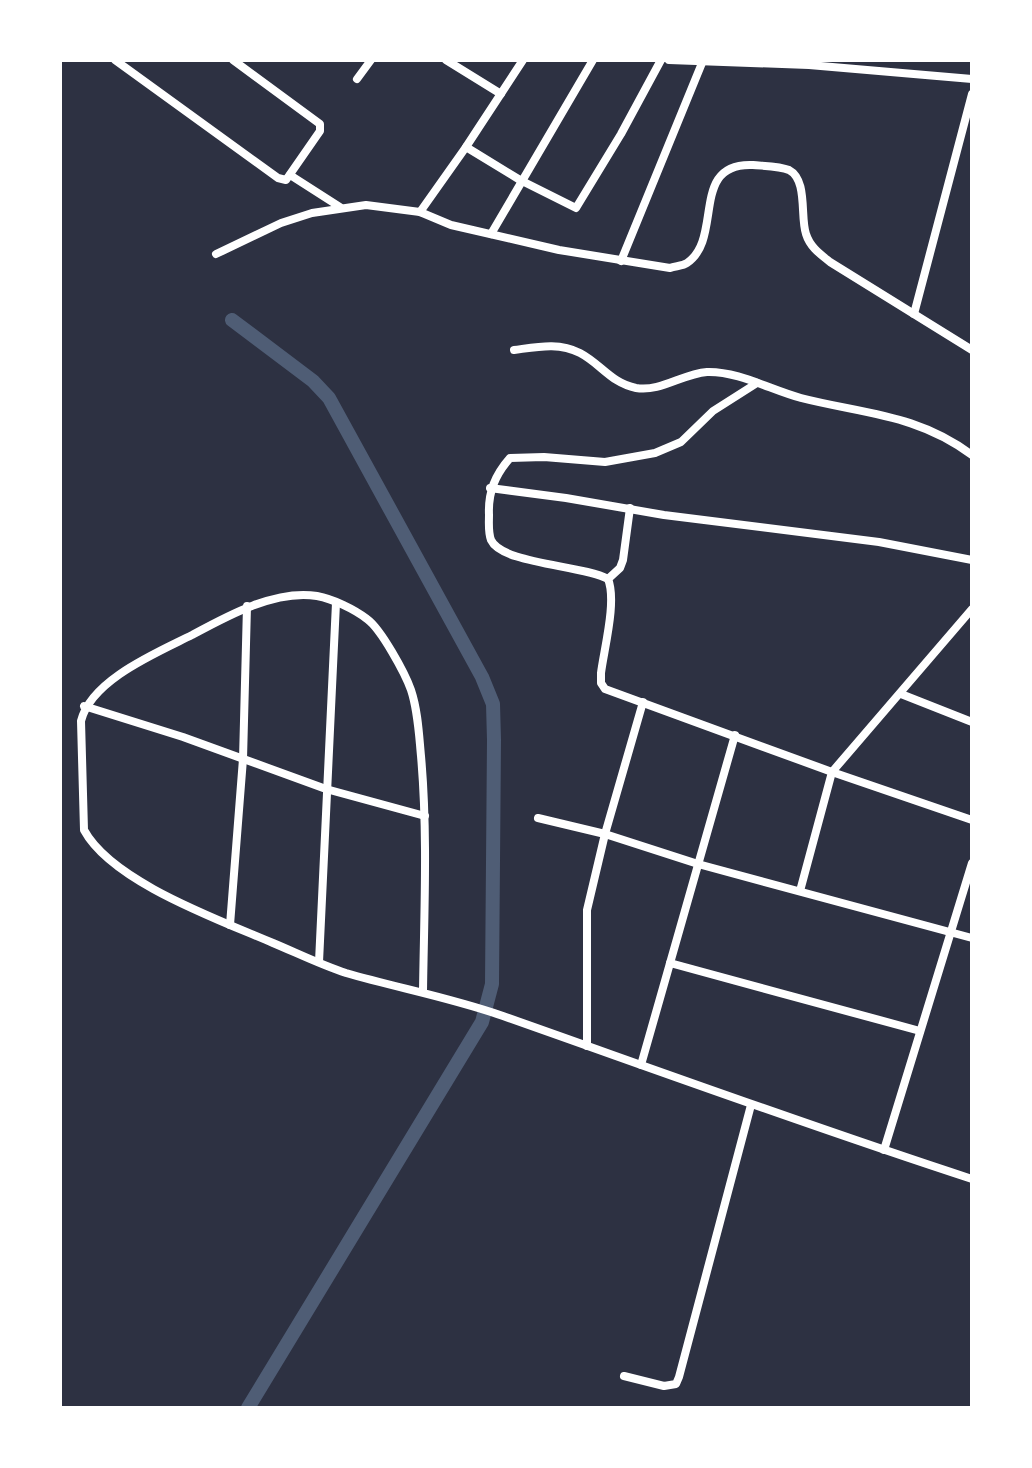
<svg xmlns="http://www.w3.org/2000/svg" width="1032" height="1468" font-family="'Open Sans',sans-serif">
<rect width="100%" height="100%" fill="#2d3142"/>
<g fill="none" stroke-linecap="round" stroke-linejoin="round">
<polyline stroke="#4f5d75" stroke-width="14" points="232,320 313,381 329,398 482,677 493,704 494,740 492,984 482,1022 248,1408"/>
<g stroke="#fff" stroke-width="8">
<polyline points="115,60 278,178 286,180 320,131 320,124 233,60"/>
<polyline points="446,60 501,94"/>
<polyline points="669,60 809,65 972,79"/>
<polyline points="357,79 371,60"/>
<polyline points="466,147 520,180 576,208 621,134 661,60"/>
<polyline points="290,175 340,207"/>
<polyline points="420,212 466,147 523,60"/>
<polyline points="491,234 593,60"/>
<path d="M216,254L281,223L312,213L366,205L420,212L451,225L559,250L670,268C675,266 683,266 687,263C724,238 689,162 753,165C763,166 780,166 789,170C808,180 800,217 806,234C810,247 820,254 830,262L972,350"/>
<polyline points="621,261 702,63"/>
<polyline points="914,314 972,94"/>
<path d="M514,350C537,347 559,342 580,353C601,364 611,383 636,388C661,392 682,374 707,372C738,371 771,390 801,398C864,414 917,414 972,455"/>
<path d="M757,383L713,411L681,442L655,453L605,462L544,457L510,458C495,475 488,492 489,515C489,523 488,532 491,540C502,564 582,565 608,579C617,601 604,649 601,673V683L605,689L832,772L972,820"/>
<polyline points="490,488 566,498 664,515 879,542 972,560"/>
<polyline points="608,579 620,568 623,560 630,508"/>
<polyline points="901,694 972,722"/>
<polyline points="84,706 183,737 326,789 425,816"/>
<polyline points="538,818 605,834 698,864 972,938"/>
<polyline points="800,891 832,772 972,609"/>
<polyline points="230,925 243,759 247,606"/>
<polyline points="319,962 336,603"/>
<polyline points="670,963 920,1031"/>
<path d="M423,992C424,914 428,835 421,756C419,735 418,711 411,690C405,673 381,629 367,619C354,609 333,599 317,596C276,589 227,616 192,635C156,653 91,680 81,721L84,830C112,882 220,920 273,943C297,953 321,965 346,973C398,988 452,998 503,1016C659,1071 815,1128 972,1179"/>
<polyline points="587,1046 587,910 605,834 643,702"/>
<polyline points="641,1065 735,735"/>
<polyline points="884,1150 972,863"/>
<polyline points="624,1376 664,1386 676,1384 679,1377 751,1105"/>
</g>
</g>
<rect width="1032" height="1468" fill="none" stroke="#ffffff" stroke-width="124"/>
</svg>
